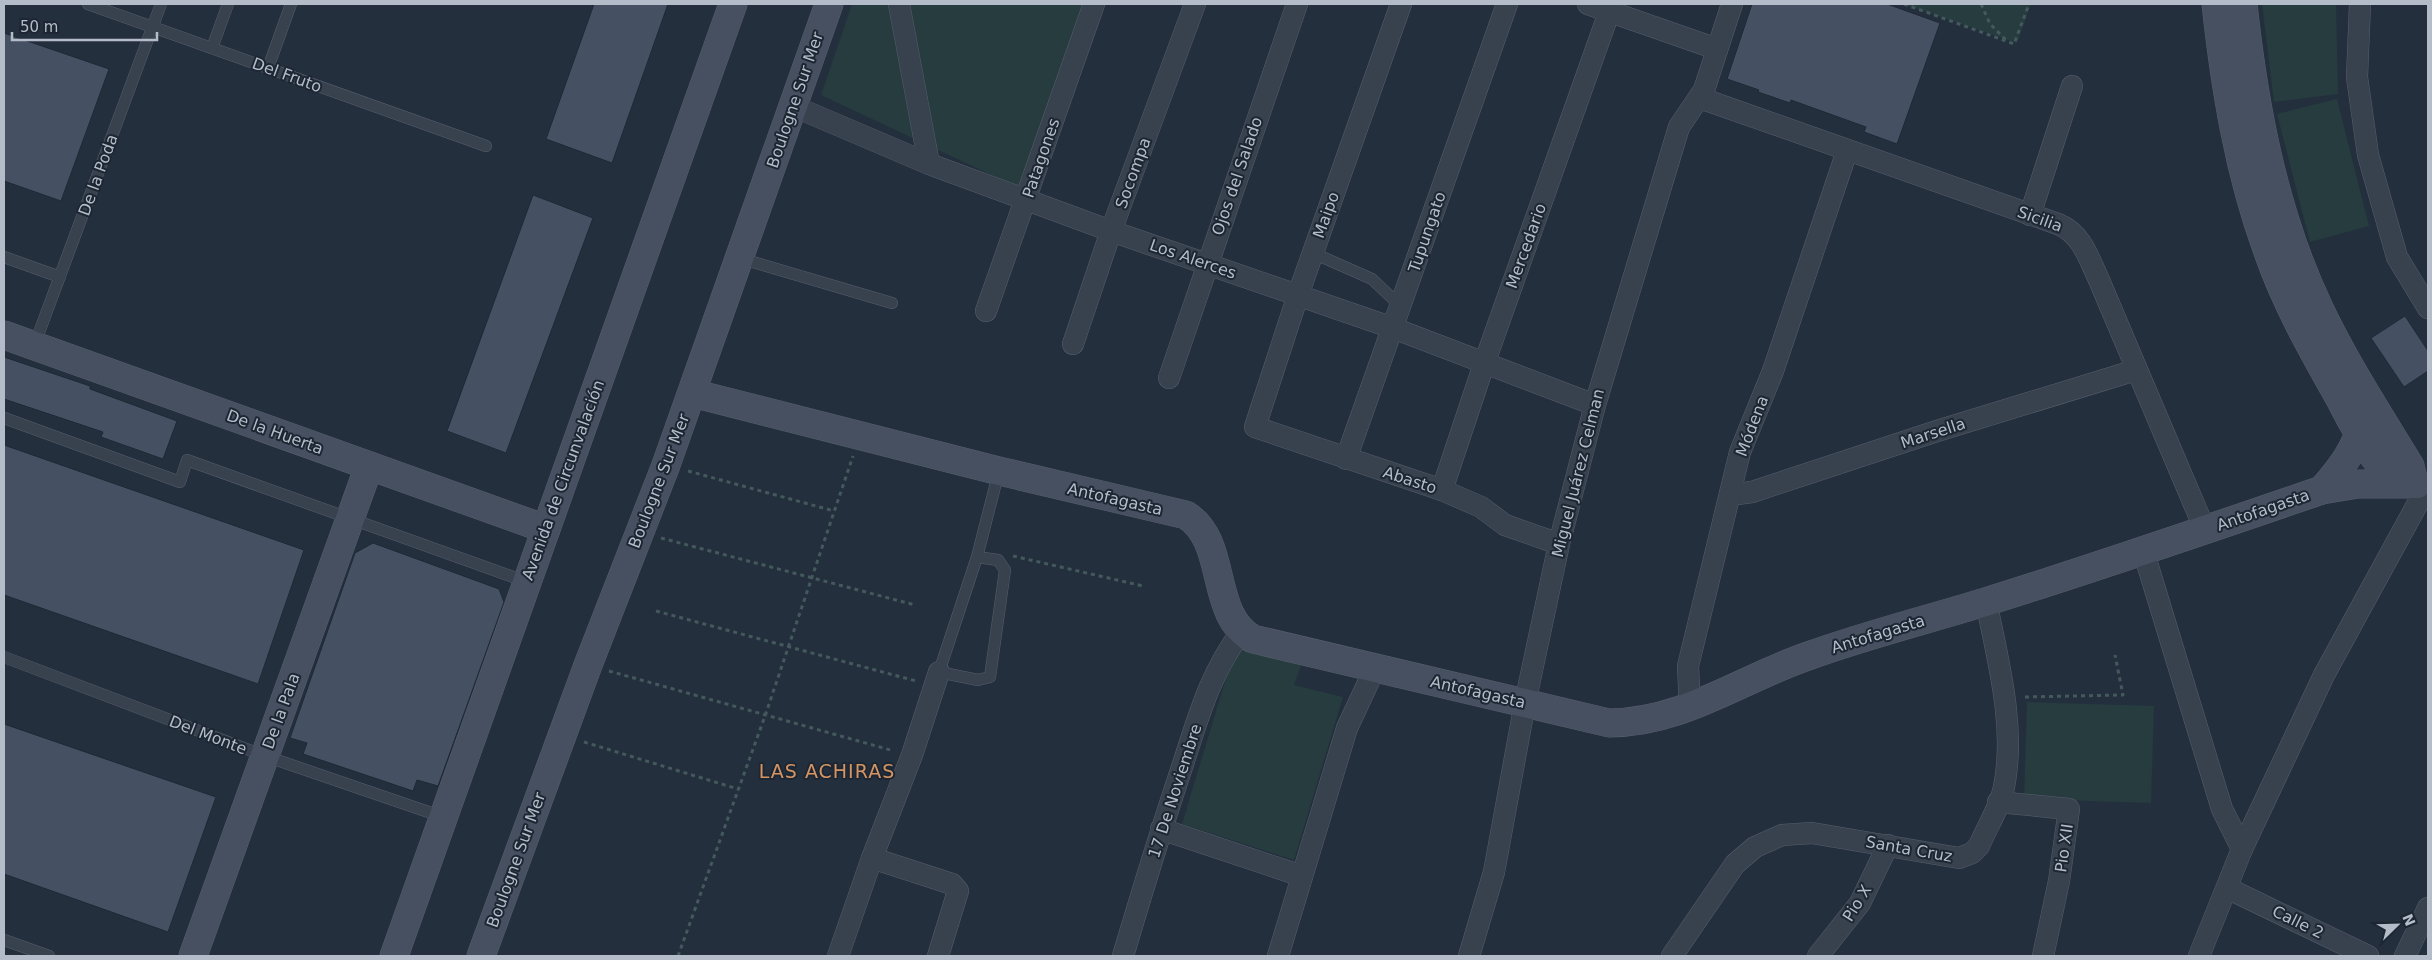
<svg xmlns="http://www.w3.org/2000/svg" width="2432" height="960" font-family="'DejaVu Sans',sans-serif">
<rect width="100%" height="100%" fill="#242f3e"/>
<g fill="#263c3f">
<polygon points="852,4 1086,4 1021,189 821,95"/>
<polygon points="1903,4 2031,4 2017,43"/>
<polygon points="2262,4 2336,4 2338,94 2274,102"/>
<polygon points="2337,99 2369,226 2310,242 2277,114"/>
<polygon points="1242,647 1303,660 1294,685 1343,697 1294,860 1182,824 1226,678"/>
<polygon points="2027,702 2154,706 2151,803 2024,799"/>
</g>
<g fill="#455162" stroke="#1f2835">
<polygon points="594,4 668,4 612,163 546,139"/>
<polygon points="1752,4 1887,4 1940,23 1897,144 1864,132 1866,127 1791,100 1790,103 1758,92 1759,90 1727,79"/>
<polygon points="4,33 109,69 61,201 4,181"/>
<polygon points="533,195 593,218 506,453 447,431"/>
<polygon points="2405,316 2428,351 2428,371 2404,387 2371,338"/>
<polygon points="4,357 90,386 90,389 177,421 163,459 101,437 103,432 4,399"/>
<polygon points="4,445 304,550 258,684 4,595"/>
<polygon points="373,543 499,589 504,602 438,786 417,780 413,791 303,754 307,743 290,738 355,553"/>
<polygon points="4,724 216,797 168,932 4,874"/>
</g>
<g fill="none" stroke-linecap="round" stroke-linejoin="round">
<defs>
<g id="lane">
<polyline points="88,4 486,146"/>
<polyline points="212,48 228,4"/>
<polyline points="268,68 291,4"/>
<polyline points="1313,253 1372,279 1392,298 1402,303"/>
<polyline points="4,257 60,277"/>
<polyline points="739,258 892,303"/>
<polyline points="34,346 161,4"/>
<polyline points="4,418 180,482 187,460 527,582"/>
<polyline points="977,557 998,560 1005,570 990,677 978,680 939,672 977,557 999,471"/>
<polyline points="4,657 265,756 443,817"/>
<polyline points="4,940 49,956"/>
</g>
<g id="street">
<polyline points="899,4 929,164"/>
<polyline points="1401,4 1298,295 1255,427 1442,490 1481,507 1505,525 1559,544"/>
<polyline points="1588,4 1717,49"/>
<polyline points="2360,4 2357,77 2368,155 2397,257 2428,308"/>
<path d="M1700,98L2058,224C2082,234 2088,257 2099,280L2205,530"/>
<polyline points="793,106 929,164 1111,231 1393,328 1595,405"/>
<polyline points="2030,215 2072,86"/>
<polyline points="986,311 1094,4"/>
<polyline points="1073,344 1111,231 1195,4"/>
<polyline points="1169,378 1297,4"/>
<polyline points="1346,459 1507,4"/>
<polyline points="1442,490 1484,364 1612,4"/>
<polyline points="1730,495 1752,492 1937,431 2136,370"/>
<polyline points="2143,550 2222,809 2242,849"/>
<polyline points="1690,708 1688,666 1740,452 1773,371 1847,151"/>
<polyline points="1998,802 2069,809 2059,881 2043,956"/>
<polyline points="1161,829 1302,876"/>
<polyline points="872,858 952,884 958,891 938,956"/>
<polyline points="2227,888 2368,956"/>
<polyline points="838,956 872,858 912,755 939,672"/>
<path d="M1123,956C1142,892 1162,827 1183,764C1199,715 1210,674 1241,632"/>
<polyline points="1278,956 1347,728 1375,668"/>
<polyline points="1469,956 1494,872 1525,703 1559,544 1595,405 1679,127 1704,90 1732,4"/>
<path d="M1672,956L1735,864L1755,847L1782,835L1812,833L1959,858L1972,853L1979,846C1987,827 2000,807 2004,787C2016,726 1998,661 1986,601"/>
<polyline points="1818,956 1860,903 1888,845"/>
<polyline points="2199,956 2242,849 2324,675 2424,492"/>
<polyline points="2405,956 2428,908"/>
</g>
<g id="secondary">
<path d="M2216,4C2225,88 2239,173 2268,252C2286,304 2313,351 2340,399C2349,417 2372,460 2387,471C2395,477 2404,477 2413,478"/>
<path d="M2243,4C2254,107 2274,213 2319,308C2345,363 2379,415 2410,466L2413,478"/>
<polyline points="4,335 546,529"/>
<path d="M692,393L999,471L1186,515C1229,542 1208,614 1253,639L1609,723C1682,723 1741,679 1808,656C1866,635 1926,620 1985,602C2098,567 2210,528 2322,490L2358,484H2417"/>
<path d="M2322,490C2341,468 2357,448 2363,419"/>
<polyline points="193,956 369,466"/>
<polyline points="394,956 733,4"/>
<polyline points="481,956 588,665 666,465 829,4"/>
</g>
</defs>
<use href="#lane" stroke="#565f6c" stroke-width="12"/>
<use href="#street" stroke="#565f6c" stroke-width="22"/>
<use href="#secondary" stroke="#565f6c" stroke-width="29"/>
<g stroke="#44595c" stroke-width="3" stroke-dasharray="4 4" stroke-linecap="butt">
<polyline points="1904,4 2014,44 2029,4"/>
<polyline points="1981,4 1990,24 2006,40"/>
<polyline points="688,471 834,511"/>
<polyline points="661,538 915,605"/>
<polyline points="1013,556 1143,586"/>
<polyline points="656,611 916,681"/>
<polyline points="609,671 894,751"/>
<polyline points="2025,697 2123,695 2115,655"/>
<polyline points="584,742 738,789"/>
<polyline points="678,956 765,716 853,456"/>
</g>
<use href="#lane" stroke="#38414e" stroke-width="11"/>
<use href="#street" stroke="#38414e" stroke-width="21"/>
<use href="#secondary" stroke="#465061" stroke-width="28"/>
</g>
<g text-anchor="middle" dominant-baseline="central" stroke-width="4" stroke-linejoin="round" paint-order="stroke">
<g font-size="16" fill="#b4bcc9" stroke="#1d2633">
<text transform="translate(287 75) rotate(20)">Del Fruto</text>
<text transform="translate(795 100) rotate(-71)">Boulogne Sur Mer</text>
<text transform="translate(1041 158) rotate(-71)">Patagones</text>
<text transform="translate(1133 173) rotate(-70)">Socompa</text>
<text transform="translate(98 175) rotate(-70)">De la Poda</text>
<text transform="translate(1237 176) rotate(-71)">Ojos del Salado</text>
<text transform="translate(1326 215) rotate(-70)">Maipo</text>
<text transform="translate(2040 219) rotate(20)">Sicilia</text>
<text transform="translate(1427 232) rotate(-71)">Tupungato</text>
<text transform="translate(1526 246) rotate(-70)">Mercedario</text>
<text transform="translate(1193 259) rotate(19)">Los Alerces</text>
<text transform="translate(1752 426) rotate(-69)">Módena</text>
<text transform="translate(275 432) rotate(20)">De la Huerta</text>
<text transform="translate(1933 433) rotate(-18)">Marsella</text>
<text transform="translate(1578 473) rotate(-76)">Miguel Juárez Celman</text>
<text transform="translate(563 480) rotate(-70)">Avenida de Circunvalación</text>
<text transform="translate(1410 480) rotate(18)">Abasto</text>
<text transform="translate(659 481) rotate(-69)">Boulogne Sur Mer</text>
<text transform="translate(1115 499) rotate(13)">Antofagasta</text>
<text transform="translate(2263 510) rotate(-19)">Antofagasta</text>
<text transform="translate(1878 634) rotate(-17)">Antofagasta</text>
<text transform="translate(1478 692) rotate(13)">Antofagasta</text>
<text transform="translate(281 711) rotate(-70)">De la Pala</text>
<text transform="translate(208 735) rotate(21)">Del Monte</text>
<text transform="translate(1175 791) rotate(-72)">17 De Noviembre</text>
<text transform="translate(2064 848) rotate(-82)">Pio XII</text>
<text transform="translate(1909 849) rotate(10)">Santa Cruz</text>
<text transform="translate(516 860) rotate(-70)">Boulogne Sur Mer</text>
<text transform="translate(1857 903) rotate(-58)">Pio X</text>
<text transform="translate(2298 922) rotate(26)">Calle 2</text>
</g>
<g font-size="19" letter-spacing="1" fill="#d59563" stroke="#1d2633">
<text x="827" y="771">LAS ACHIRAS</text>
</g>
</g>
<rect width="2432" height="960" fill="none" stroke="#b4bcc9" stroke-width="10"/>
<g transform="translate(2397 925) rotate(67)" stroke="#1d2633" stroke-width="4" paint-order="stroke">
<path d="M0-4L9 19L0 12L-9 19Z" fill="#b4bcc9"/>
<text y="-8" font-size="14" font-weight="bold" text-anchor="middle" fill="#b4bcc9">N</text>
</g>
<path d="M12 32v8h145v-8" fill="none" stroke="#b4bcc9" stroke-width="2.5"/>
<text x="20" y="32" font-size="15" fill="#b4bcc9" stroke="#1d2633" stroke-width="4" paint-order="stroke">50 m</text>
</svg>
